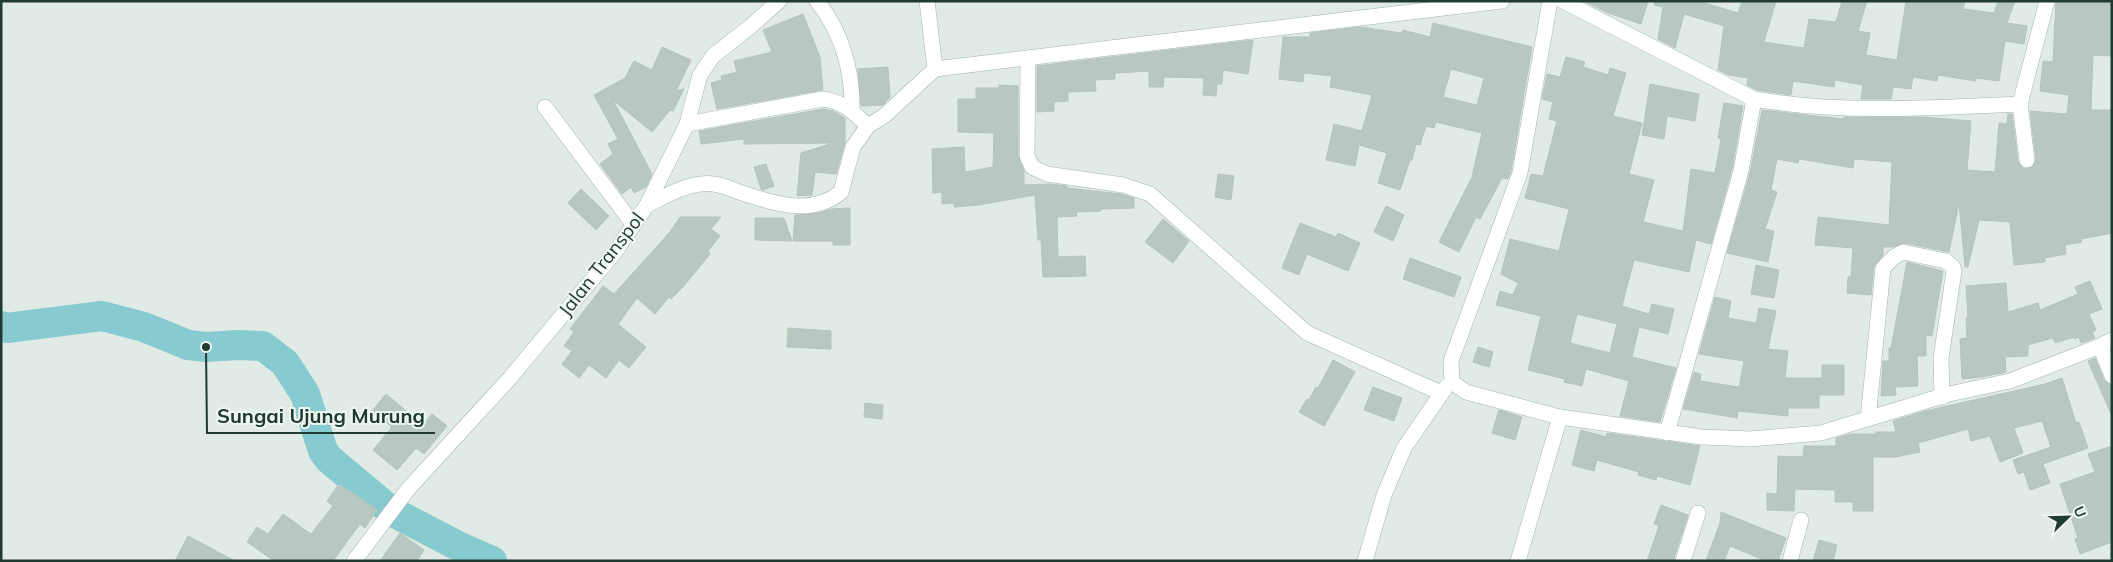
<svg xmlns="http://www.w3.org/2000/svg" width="2113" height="562" font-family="Mulish,sans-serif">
<rect width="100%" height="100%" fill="#e0ebe5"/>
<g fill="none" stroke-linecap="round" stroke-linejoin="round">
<polyline stroke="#87cbd1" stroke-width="30" points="1,326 7,328 102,316 144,327 188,345 206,347 238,345 263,346 285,363 305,394 323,451 329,459 391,511 460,547 492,561"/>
</g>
<g fill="#b8c8c1" stroke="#b2c4bb" fill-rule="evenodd">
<polygon points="1584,1 1648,1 1641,24 1608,13"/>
<polygon points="1655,1 1698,1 1738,13 1742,1 1776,1 1764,42 1804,48 1809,19 1836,22 1842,1 1867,1 1858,31 1870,33 1866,55 1897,60 1906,1 1965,1 1963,9 1994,13 1998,1 2015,1 2007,23 2027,26 2024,44 2005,41 1999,81 1976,78 1976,81 1938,75 1937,81 1913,77 1911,89 1893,87 1891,99 1861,99 1863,85 1835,80 1834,87 1793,81 1791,95 1757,90 1747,85 1748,78 1729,75 1718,70 1724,26 1684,14 1675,48 1658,39 1663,7 1654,5"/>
<polygon points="2056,1 2112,1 2112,56 2093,55 2091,110 2112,110 2112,233 2081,239 2082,242 2065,245 2066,254 2045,258 2045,262 2014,265 2010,222 1979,220 1968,267 1965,267 1959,203 1949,252 1905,243 1892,247 1883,247 1883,255 1874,267 1871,295 1847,293 1848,277 1851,277 1853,248 1815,245 1818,217 1889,225 1892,162 1854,159 1853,168 1799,159 1798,163 1777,159 1771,190 1777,192 1765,229 1774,231 1768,262 1727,253 1750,173 1762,110 1843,119 1844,117 1924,117 1971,121 1967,170 1995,172 1999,123 2007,124 2008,114 2012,114 2018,162 2024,169 2033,167 2036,159 2030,111 2067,114 2069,95 2040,91 2043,61 2053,62"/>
<polygon points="803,14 820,57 823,90 717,109 711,83 722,80 721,76 737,72 734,61 772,52 763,30"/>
<path d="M1433,23L1532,47L1511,171L1508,179L1502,178L1480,219L1476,217L1459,252L1439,242L1472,177L1482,133L1436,122L1434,128L1426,126L1420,145L1416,144L1412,160H1410L1400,190L1378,183L1387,153L1359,145L1355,166L1326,160L1334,124L1362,131L1372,95L1330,87L1332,76L1304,73L1303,82L1279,79L1283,37H1310V33L1360,27L1402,33L1403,30L1430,37ZM1451,69L1484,78L1477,105L1443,97Z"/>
<polygon points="1253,40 1248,74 1223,70 1222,84 1217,84 1216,96 1203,95 1204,78 1164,77 1163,87 1149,87 1149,71 1115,73 1115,79 1095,80 1096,91 1068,92 1068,101 1054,102 1054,111 1037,112 1037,66"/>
<polygon points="662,47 691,60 676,91 684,89 673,111 670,110 652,132 613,100 652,174 646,187 634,193 631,187 622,194 600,164 613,154 608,144 618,139 594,95 625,78 634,61 652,70"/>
<path d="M1566,57L1585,62L1583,67L1608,75L1610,68L1626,73L1613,116L1642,123L1629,174L1654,180L1643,222L1683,231L1691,169L1715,173L1721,139L1718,138L1724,103L1743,106L1732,169L1711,244L1696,240L1689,272L1634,260L1622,306L1649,314L1652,304L1674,309L1668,334L1639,327L1632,357L1676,368L1660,422L1620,416L1629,381L1586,369L1582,386L1564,382L1565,379L1528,370L1541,316L1496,305L1500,291L1513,295L1518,283L1501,274L1510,239L1559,251L1569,209L1525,198L1531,174L1543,176L1557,121L1549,119L1553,102L1542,99L1547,74L1560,77ZM1577,314L1617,324L1610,353L1570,343Z"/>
<polygon points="888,67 890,97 883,105 861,106 858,69"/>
<polygon points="1650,84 1699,94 1695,121 1667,116 1664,139 1642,135"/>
<polygon points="999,85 1018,86 1018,156 1024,171 1024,185 1049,184 1067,186 1067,188 1121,194 1134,198 1134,208 1101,209 1101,211 1076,212 1077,216 1057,217 1058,257 1085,256 1086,276 1043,277 1041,240 1038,240 1035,195 978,205 954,207 954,203 942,204 942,192 933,193 932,149 964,147 965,172 993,167 994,133 958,132 958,99 976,99 976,88 999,88"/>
<polygon points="823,109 833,111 845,118 845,143 836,174 815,172 812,195 797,196 801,153 833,143 744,144 744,139 701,144 699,131"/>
<polygon points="766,164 774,186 763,190 761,189 754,167"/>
<polygon points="1218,174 1234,176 1231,200 1215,197"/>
<polygon points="581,189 609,216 596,230 568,203"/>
<polygon points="1386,206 1404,215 1393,241 1374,232"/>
<polygon points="850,208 850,245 833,245 833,241 793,241 795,215 818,213 832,209"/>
<polygon points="680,217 721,217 711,229 720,236 708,251 710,254 683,287 671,299 669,297 655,314 637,298 618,324 646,347 629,368 619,360 606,378 589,365 579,378 562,364 572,351 564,346 574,332 570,329 603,286 614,294 670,232"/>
<polygon points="755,218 784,218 792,241 755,240"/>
<polygon points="1163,219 1189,241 1173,263 1145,242"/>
<polygon points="1300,223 1336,237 1338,233 1360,243 1348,271 1307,254 1299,275 1282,268"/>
<polygon points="1410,258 1461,277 1454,297 1403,279"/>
<polygon points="1907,262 1943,271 1932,336 1926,335 1926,356 1917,356 1918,386 1895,387 1896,395 1881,396 1883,361 1889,361 1889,348 1891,348"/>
<polygon points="1756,265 1779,270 1774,298 1751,294"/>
<polygon points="2090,281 2102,309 2089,314 2096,330 2092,332 2095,338 2081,343 2079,337 2075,339 2074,337 2055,343 2053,338 2028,345 2028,356 2005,357 2006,372 1982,377 1962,379 1960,339 1967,338 1966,318 1968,317 1966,286 2006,283 2008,312 2038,303 2040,310 2078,294 2075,287"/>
<polygon points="1715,297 1731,301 1728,318 1756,323 1759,308 1776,311 1768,349 1788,351 1785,378 1822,378 1822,365 1844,365 1844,395 1819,395 1819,408 1788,408 1788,416 1738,411 1737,418 1683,409 1694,372 1701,374 1700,381 1739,387 1744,361 1699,354"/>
<polygon points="788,328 831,331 831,349 787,347"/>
<polygon points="1478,347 1493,352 1489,367 1473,362"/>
<polygon points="2095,358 2104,380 2112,385 2112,416 2088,361"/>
<polygon points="1333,360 1355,372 1324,426 1299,412 1307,399 1309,400 1316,387 1318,388"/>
<polygon points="2062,378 2076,423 2079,422 2088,448 2043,464 2050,483 2030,490 2024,472 2018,474 2013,460 2051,447 2042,421 2014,428 2023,453 2000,462 1990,436 1971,441 1968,429 1918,443 1920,452 1895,457 1873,457 1873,511 1853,511 1853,502 1835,502 1835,490 1795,489 1794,511 1767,510 1767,493 1777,494 1778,456 1803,457 1804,446 1836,446 1836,438 1851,434 1876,434 1876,432 1896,432 1893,421 1925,411 2045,384"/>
<polygon points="1373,387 1402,398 1394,421 1364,410"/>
<polygon points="386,394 423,425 432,414 447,426 424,454 416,448 397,470 373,450 392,427 372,411"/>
<polygon points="865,403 883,405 882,419 864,417"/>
<polygon points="1499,410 1522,417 1515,440 1492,433"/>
<polygon points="1581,430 1606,437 1607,433 1700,446 1690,485 1657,476 1656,480 1638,475 1639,472 1597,460 1594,471 1572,465"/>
<polygon points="2112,446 2112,542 2080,554 2075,539 2078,538 2060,484 2095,472 2088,454"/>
<polygon points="339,484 377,510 365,528 360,524 333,561 274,561 247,542 257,527 268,534 283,514 311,534 333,506 327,501"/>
<polygon points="1661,505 1688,515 1673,561 1647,561 1659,526 1654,524"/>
<polygon points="1721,512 1786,538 1778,561 1766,561 1730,546 1724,561 1706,561 1720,523"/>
<polygon points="400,533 424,550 417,561 380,561"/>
<polygon points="188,536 235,561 175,561"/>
<polygon points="1819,540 1837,545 1833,561 1813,561"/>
</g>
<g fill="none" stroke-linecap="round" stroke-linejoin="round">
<defs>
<g id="minor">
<path d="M817,1C842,32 853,72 852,110"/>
<polyline points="927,1 935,69 1502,1"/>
<polyline points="1550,1 1520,173 1451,361 1452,382 1466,392 1560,417 1702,437 1750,439 1821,433 1949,394 2010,381 2100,346 2112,340"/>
<path d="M1563,1L1754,99C1842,114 1932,108 2020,104"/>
<polyline points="1028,58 1027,156 1032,167 1047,174 1123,185 1150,194 1307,333 1441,393"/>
<polyline points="545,107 633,224"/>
<path d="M687,124L823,99C844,102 853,112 868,126"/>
<polyline points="2027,160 2020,104 2047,1"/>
<path d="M647,205C664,197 682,186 701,184C714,182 727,187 739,192C772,203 811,217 841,192L853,147L868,126L884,116L935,69"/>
<polyline points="2100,346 2112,376"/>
<polyline points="1868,419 1883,268 1894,257 1903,252 1946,261 1953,267 1954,271 1941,358 1942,397"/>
<polyline points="1667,433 1741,171 1754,99"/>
<polyline points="354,561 409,488 510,378 615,252 647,205 687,124 700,75 713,56 751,26 779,1"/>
<polyline points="1365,561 1384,495 1404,448 1446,387"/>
<polyline points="1518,561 1560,417"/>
<polyline points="1683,561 1698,513"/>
<polyline points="1790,561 1801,520"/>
</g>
</defs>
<use href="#minor" stroke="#a3b3ac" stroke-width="16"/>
<use href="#minor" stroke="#fff" stroke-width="15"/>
</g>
<g text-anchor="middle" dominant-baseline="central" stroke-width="4" stroke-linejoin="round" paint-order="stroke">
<g font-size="19" fill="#203b32" stroke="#f0f7f3">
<text transform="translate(601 264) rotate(-52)">Jalan Transpol</text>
</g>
</g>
<path fill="none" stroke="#203b32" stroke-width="2" d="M206 347L207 433H435"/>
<circle fill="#203b32" stroke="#f0f7f3" stroke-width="2" cx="206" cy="347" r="5"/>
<g font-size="20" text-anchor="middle" font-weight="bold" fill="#203b32" stroke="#f0f7f3" stroke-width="4" stroke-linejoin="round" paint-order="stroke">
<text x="321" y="423">Sungai Ujung Murung</text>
</g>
<rect width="2113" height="562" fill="none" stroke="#203b32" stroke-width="5"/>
<g transform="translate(2068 517) rotate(67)" stroke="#f0f7f3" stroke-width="4" paint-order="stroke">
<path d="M0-4L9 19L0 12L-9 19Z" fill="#203b32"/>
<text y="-8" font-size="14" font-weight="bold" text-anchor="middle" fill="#203b32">U</text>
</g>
</svg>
